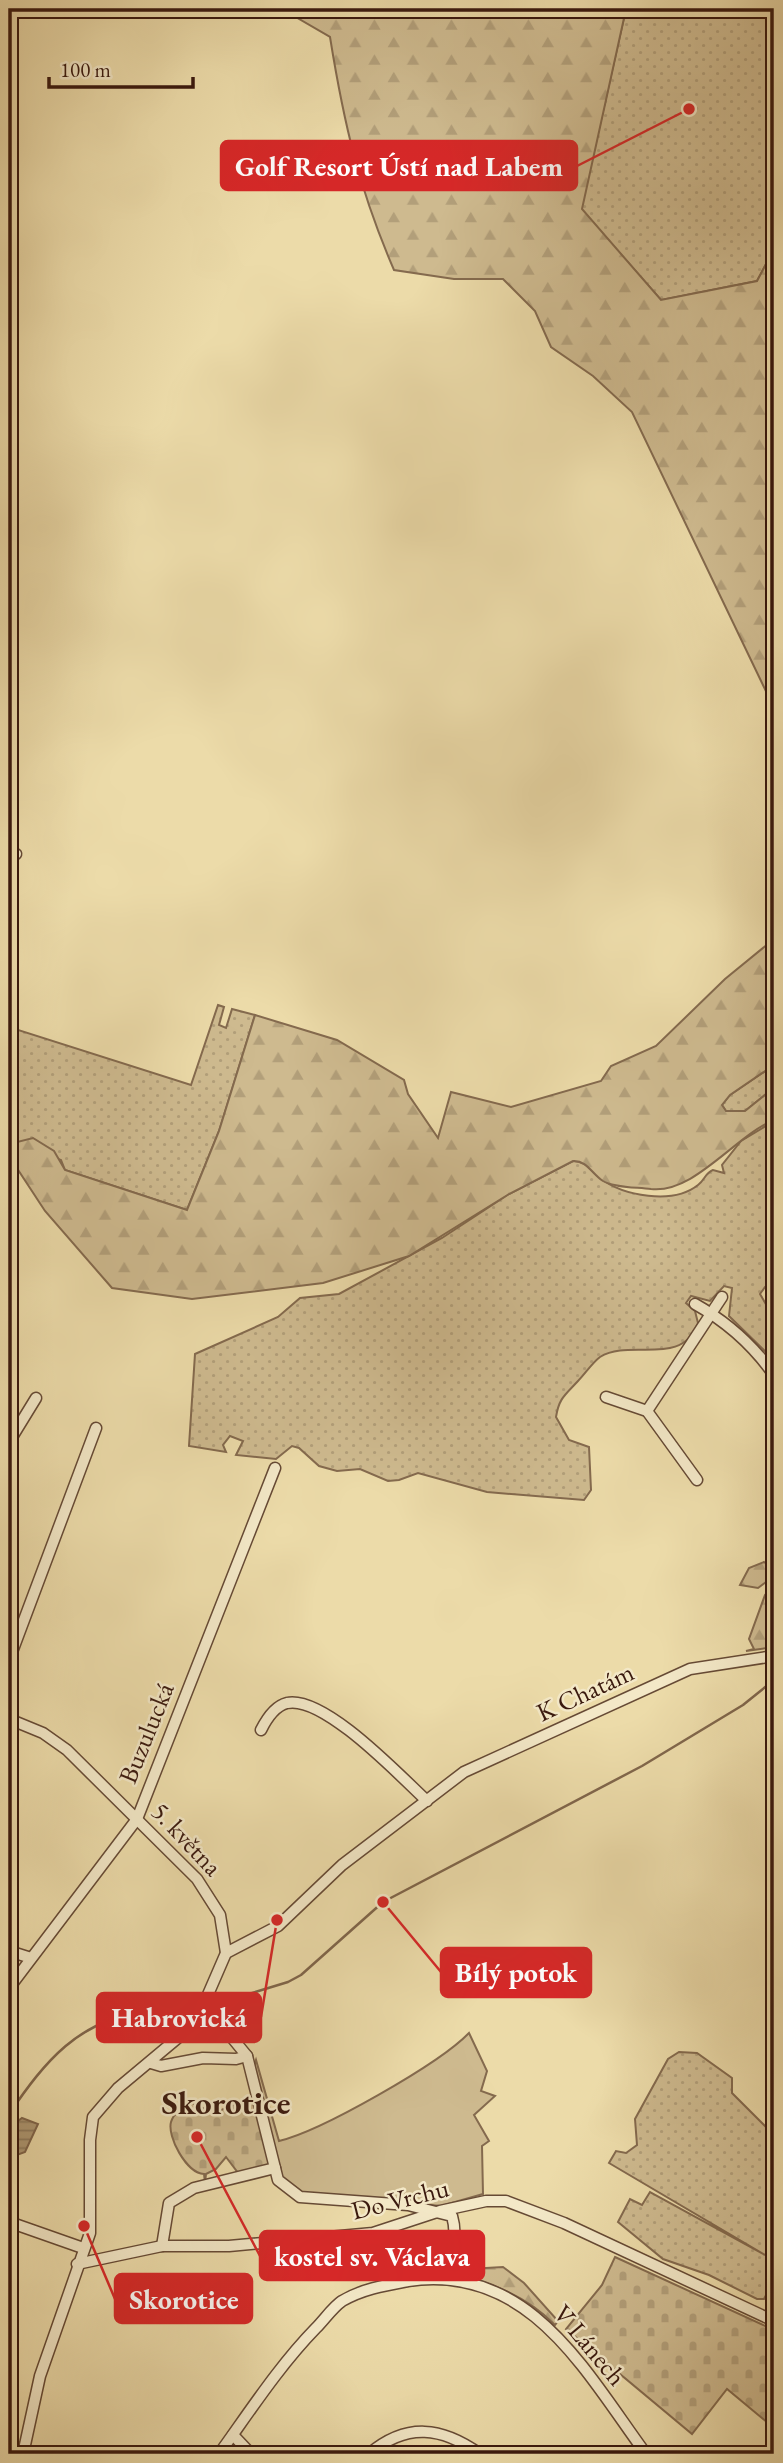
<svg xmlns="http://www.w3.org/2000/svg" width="783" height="2463" font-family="'EB Garamond',serif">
<defs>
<pattern id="grass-dots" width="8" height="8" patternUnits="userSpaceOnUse" patternTransform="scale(1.75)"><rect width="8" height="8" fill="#ceba8f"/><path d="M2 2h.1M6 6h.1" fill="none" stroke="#b29f7a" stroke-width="1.8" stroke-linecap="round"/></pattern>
<pattern id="forest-firs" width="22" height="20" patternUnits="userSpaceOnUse" patternTransform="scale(1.75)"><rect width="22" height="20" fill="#ceba8f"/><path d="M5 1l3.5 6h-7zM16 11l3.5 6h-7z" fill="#b29f7a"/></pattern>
<pattern id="cemetery-stones" width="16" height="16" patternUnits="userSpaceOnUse" patternTransform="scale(1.75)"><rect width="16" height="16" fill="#ceba8f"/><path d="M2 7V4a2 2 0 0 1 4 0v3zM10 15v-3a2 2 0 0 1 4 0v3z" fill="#b29f7a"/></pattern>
<pattern id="water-rules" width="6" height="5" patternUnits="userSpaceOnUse" patternTransform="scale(1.75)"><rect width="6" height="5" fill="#af9974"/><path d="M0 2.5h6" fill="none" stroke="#8f7c5e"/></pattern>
</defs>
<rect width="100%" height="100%" fill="#ecdba9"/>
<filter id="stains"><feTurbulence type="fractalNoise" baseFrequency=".00286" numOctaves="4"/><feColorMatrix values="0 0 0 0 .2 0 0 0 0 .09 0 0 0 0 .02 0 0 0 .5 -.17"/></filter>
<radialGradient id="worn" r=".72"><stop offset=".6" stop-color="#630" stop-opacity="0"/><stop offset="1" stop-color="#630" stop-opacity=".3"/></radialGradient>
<g fill="url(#grass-dots)" stroke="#846a4e" stroke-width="2">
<polygon points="626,9 774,9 774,249 757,281 661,300 581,209"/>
<polygon points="218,1005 224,1007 219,1025 226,1028 232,1009 255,1015 219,1131 187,1210 65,1170 61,1160 13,1143 9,1149 9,1027 191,1085"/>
<polygon points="774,1065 774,1093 770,1091 745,1111 726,1111 722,1105 730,1095"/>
<path d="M774,1121V1282L765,1287L760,1294L774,1318V1360L729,1316L732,1288L724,1286L710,1301L691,1296L686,1303L695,1311L698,1323C682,1368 630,1338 600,1357C592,1363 585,1374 578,1381C565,1395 559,1398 556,1417L569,1440L589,1447L591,1490L584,1500L487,1492L418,1473L399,1480L388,1481L360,1469L337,1471L319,1466L299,1448L292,1446L276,1459L236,1455L243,1441L230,1436L223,1445L226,1452L189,1446L195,1354L278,1317L300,1298L339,1294L442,1238L509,1194L573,1161C586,1161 590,1171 600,1178C623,1196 673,1205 698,1185C705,1180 705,1173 713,1170L724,1173L722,1165L741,1141Z"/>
<polygon points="679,2052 697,2053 732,2078 732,2093 774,2135 774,2280 764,2299 757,2299 709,2275 663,2259 618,2222 630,2199 642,2205 650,2192 765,2255 609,2163 616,2151 626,2153 637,2145 635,2119 668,2059"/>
</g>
<g fill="url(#forest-firs)" stroke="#846a4e" stroke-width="2">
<path d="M282,9H626L582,209L661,300L757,281L774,249V708L632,412L593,376L551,347L535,311L503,279H454L394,270C359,189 344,124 330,37Z"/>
<path d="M774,939V1065L730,1095L722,1105L726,1111H745L770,1091L774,1093V1120C735,1136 694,1194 651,1189C637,1187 615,1188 603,1181C592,1174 587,1160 573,1161L509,1194L409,1256L323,1283L192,1299L112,1288L45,1211L9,1156L13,1143L33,1138L54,1151L65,1170L187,1210L219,1131L255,1015L337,1040L404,1080L408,1094L438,1138L451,1092L511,1107L601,1081L611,1066L656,1046L725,979Z"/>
<polygon points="764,1562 774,1569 774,1647 746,1651 754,1649 749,1639 765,1595 771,1588 766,1582 758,1588 740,1585 749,1568"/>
<path d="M503,2267L524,2283L558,2321L555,2325C529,2299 497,2284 461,2276L460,2273L433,2271Z"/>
</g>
<g fill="url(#cemetery-stones)" stroke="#846a4e" stroke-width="2">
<path d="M255,2096L272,2166L239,2174L226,2157L216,2169L206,2174L205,2183L204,2174C186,2173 167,2136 171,2122C174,2112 183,2108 192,2103L214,2113Z"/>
<polygon points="615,2257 774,2330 774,2428 727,2389 692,2434 566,2329 602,2285"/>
</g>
<path fill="#ceba8f" stroke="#846a4e" stroke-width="2" d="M469,2033L487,2071L481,2091L495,2096L474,2115L489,2141L482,2146L483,2194L441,2206L300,2193L280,2177L254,2066L256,2060L279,2141C321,2131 439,2064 469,2033Z"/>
<polygon fill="url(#water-rules)" stroke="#80664b" stroke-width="2" points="22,2118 38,2124 25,2152 17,2155 9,2151 9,2128"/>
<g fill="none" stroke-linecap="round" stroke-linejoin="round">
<g stroke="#80664b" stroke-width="2.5">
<polyline points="209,2006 288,1982 301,1975 383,1902 642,1766 743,1705 774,1680"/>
<path d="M9,2114C46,2060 77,2022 145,2010C163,2007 182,2014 199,2009"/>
</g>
<defs>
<g id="street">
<polyline points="9,852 16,854"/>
<path d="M695,1304C727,1322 753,1345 774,1375"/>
<polyline points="606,1397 647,1411 697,1480"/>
<polyline points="647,1411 722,1297"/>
<polyline points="9,1442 36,1398"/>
<polyline points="9,1660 96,1428"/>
<polyline points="9,1719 43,1733 67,1750 197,1879 220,1915 226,1953 200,2013 185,2032 118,2088 93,2117 90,2140 90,2233 40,2376 23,2454"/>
<path d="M261,1730C266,1720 275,1706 287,1703C324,1695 400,1776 427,1801"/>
<polyline points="9,1951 31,1958"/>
<polyline points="226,1953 278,1926 342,1865 464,1772 690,1669 774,1656"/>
<polyline points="9,1988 137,1819 275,1468"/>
<path d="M200,2013L215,2017L247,2056L278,2180L300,2197L408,2205L452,2216C464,2259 429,2260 401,2280"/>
<polyline points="151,2063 161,2066 203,2058 236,2059 247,2056"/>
<polyline points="9,2222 83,2248"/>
<polyline points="162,2246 169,2203 194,2188 275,2168"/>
<polyline points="77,2264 162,2246 229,2246 373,2233 440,2211 486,2201 506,2201 564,2223 774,2321"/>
<polyline points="233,2435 251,2454"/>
<path d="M219,2454C250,2411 279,2366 316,2328C324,2320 333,2307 342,2301C362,2289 386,2285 408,2281C529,2263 585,2371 646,2454"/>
<path d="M369,2454C407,2422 442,2427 480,2454"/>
</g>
</defs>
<use href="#street" stroke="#664a35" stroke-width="13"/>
<use href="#street" stroke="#f3e8c7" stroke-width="10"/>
</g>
<g text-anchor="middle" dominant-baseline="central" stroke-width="5" stroke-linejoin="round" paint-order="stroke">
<g font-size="26" fill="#3a190e" stroke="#f3e8c7">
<text transform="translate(585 1692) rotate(-25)">K Chatám</text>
<text transform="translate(146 1733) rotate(-68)">Buzulucká</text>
<text transform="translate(187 1839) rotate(47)">5. května</text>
<text transform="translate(400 2199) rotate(-14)">Do Vrchu</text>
<text transform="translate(590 2345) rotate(50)">V Lánech</text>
</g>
<g font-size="33" font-weight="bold" fill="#3a190e" stroke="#f3e8c7">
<text x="226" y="2102">Skorotice</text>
</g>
</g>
<path fill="none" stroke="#d62828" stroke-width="2.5" d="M689 109L577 166M383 1902L441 1972M277 1920L261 2017M197 2137L260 2256M84 2226L115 2299"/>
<g fill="#d62828" stroke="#f3e8c7" stroke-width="2.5">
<circle cx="689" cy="109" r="7"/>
<circle cx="383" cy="1902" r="7"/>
<circle cx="277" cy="1920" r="7"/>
<circle cx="197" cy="2137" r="7"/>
<circle cx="84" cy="2226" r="7"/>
</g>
<g fill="#d62828" stroke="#d62828" stroke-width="2.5">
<rect x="221" y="141" width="356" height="49" rx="7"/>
<rect x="441" y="1948" width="150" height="49" rx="7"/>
<rect x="97" y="1993" width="164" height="49" rx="7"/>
<rect x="260" y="2231" width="224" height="49" rx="7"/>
<rect x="115" y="2274" width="137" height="49" rx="7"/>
</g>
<g font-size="28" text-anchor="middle" font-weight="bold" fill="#fff">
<text x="399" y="176">Golf Resort Ústí nad Labem</text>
<text x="516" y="1982">Bílý potok</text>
<text x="179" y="2027">Habrovická</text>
<text x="372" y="2266">kostel sv. Václava</text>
<text x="184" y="2309">Skorotice</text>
</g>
<rect width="783" height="2463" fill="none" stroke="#ecdba9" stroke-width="35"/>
<rect x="10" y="10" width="762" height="2442" fill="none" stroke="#3a190e" stroke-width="3.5"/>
<rect x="18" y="18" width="748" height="2428" fill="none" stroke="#3a190e" stroke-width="2"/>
<path d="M49 77v10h144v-10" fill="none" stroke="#3a190e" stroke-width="3.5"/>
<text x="60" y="77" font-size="21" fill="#3a190e" stroke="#f3e8c7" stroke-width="5" paint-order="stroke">100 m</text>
<rect width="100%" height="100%" filter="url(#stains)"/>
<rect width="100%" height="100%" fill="url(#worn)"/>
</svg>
